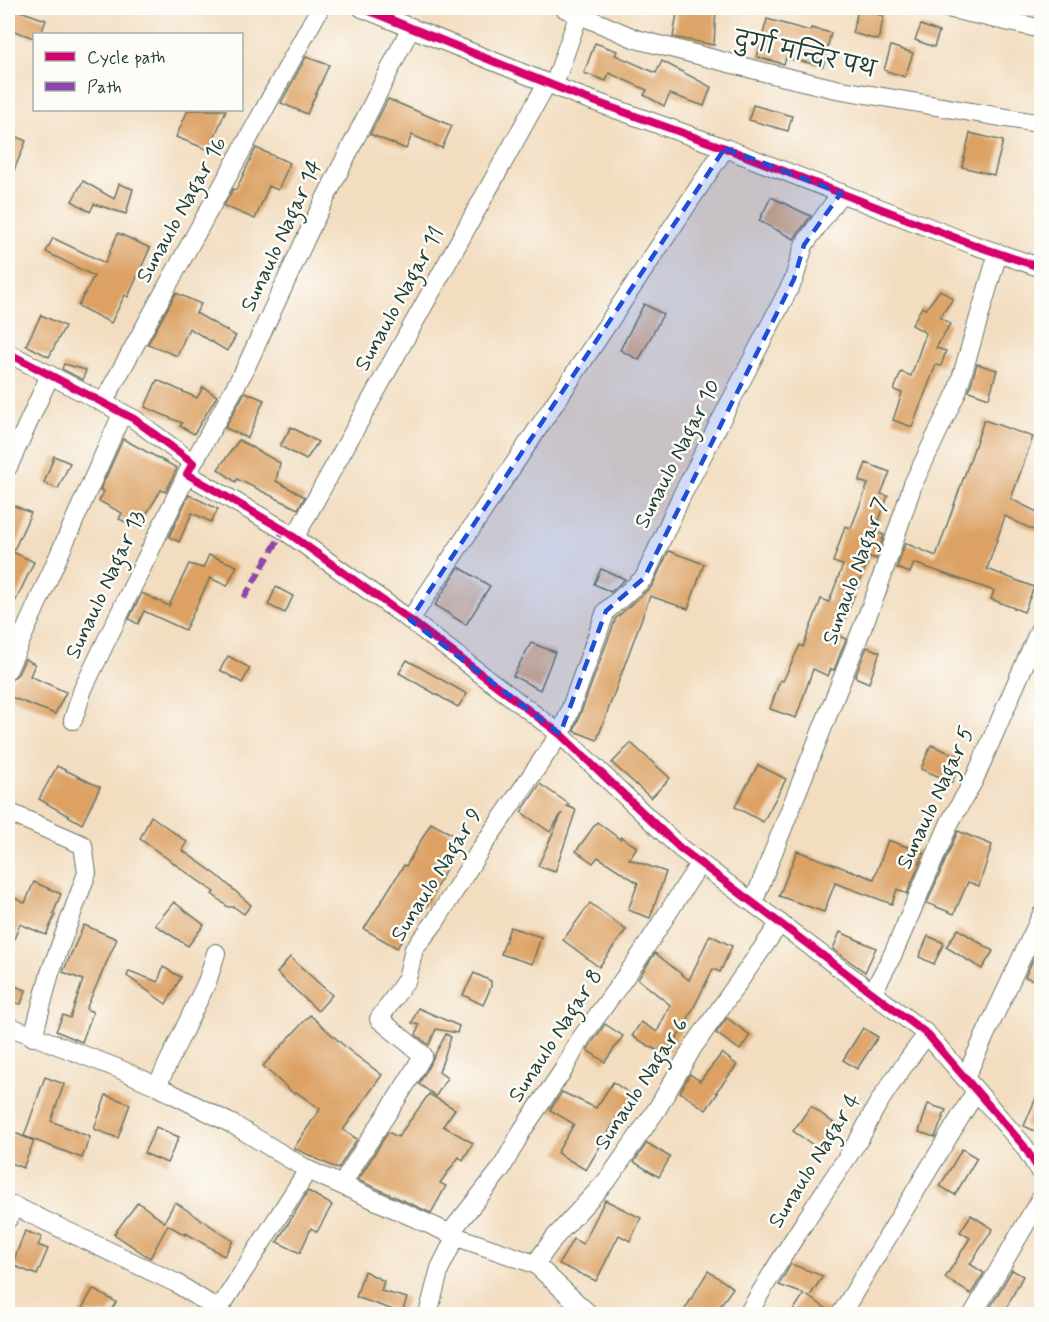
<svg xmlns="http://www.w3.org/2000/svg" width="1049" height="1322" font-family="Mynerve,'Playpen Sans Deva',sans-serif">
<rect width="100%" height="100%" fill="#fdfcf7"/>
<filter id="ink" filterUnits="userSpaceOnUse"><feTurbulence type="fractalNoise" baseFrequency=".0167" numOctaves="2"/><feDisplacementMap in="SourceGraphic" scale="12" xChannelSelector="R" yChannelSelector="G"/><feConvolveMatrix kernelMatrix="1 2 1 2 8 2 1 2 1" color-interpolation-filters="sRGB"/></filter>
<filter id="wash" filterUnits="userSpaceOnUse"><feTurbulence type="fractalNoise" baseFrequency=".008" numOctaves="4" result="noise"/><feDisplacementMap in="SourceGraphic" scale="24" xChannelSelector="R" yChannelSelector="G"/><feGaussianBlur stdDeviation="1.35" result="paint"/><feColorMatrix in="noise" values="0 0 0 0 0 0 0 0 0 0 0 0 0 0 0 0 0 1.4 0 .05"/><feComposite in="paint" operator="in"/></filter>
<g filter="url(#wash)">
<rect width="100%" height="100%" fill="#f2ddc0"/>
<g id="blocks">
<g fill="#dca163">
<polygon points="11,8 46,20 41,34 34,34 34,38 8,29"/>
<polygon points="678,8 716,8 714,45 673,37"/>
<polygon points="858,10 884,16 878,40 852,33"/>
<polygon points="767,19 810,31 811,28 831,33 823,66 786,58 784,64 757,57"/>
<polygon points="921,25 939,32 934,47 915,40"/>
<polygon points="595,43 617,51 615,55 656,73 662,61 711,87 704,106 670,94 664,106 644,95 647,90 609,73 606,81 584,73"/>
<polygon points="891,46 913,53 905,77 884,70"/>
<polygon points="306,57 329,65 307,114 281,103"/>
<polygon points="388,99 452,126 442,148 412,135 406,149 370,134"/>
<polygon points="753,105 792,116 788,131 749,120"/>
<polygon points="188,110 226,110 209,150 176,137"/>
<polygon points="8,133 26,141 8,185"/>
<polygon points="970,133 1003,141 994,175 962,167"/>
<polygon points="256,148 290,163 278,190 269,186 255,219 224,206 233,189 236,190"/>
<polygon points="83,181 114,199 119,184 133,189 126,214 94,204 90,212 72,201"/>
<polygon points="771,197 811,216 794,239 759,221"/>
<polygon points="118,233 150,248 128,297 125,295 111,323 78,306 94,276 46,252 53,238 105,263"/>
<polygon points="940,290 953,299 940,317 950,324 936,348 946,351 941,366 936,365 912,427 893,420 902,393 894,390 901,372 911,376 926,333 912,325 922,307 926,309"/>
<polygon points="176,293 201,304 196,313 236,336 227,351 189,328 177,356 148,344"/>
<polygon points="644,304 663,314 639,360 620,350"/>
<polygon points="41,315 65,326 49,357 26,345"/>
<polygon points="64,364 86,370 83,380 62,369"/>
<polygon points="977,364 997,370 989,398 969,391"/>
<polygon points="157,380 197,398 203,387 217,396 194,434 180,426 182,423 145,407"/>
<polygon points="245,392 264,400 248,438 225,428"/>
<polygon points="984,420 1033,437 1011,499 1041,514 1041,534 1005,516 987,569 1034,587 1024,612 991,599 994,591 914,563 910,573 897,568 905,543 936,556"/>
<polygon points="291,427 318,442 306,460 280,446"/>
<polygon points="123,439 177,468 166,492 161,490 138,528 119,519 122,513 99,501 104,491 100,490"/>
<polygon points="239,440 280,463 276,481 305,497 298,509 237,479 236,482 218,469"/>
<polygon points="54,456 70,463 58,489 44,483"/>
<polygon points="866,463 890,472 881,494 888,496 875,531 884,535 876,559 870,557 858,585 839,636 846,639 834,670 831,669 828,676 813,669 796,718 770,709 780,680 783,681 800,645 803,647 821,599 829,602 843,565 833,562 845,526 851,528 868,484 859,481"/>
<polygon points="189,495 218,509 211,522 192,513 179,542 169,537"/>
<polygon points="8,503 31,513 13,552 34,562 8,617"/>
<polygon points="669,551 704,564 688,609 650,596 597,740 574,731 616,618 652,586"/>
<polygon points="209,555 237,566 227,586 210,578 185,630 144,611 138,624 129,619 142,593 169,606 189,564 203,568"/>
<polygon points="459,567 490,586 466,625 435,605"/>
<polygon points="601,569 625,579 611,592 594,584"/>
<polygon points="276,587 293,596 285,613 268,605"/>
<polygon points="531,643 555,652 540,690 513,676"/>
<polygon points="867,647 880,652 869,683 855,677"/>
<polygon points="228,656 250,668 242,683 220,670"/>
<polygon points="25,659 35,664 30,676 66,692 55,714 8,696 11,680 18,674"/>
<polygon points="407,660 467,694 458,707 399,673"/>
<polygon points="631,743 670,778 651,798 612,763"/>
<polygon points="931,745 962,758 952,782 921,769"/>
<polygon points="758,765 786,779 763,822 735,807"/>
<polygon points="57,766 100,787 82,824 39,799"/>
<polygon points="540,784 569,804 567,806 576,810 555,872 538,866 562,813 550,832 521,812"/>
<polygon points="151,816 187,842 182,850 217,875 251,905 244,914 234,907 228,907 212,894 214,892 140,839"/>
<polygon points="597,822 620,839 621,837 637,847 629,859 666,872 650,918 628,910 638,883 598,857 593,863 576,851"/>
<polygon points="431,823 461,839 427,906 423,904 397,948 364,929 404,865 406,866"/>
<polygon points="958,831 992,845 979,886 968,882 954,914 927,903"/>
<polygon points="888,840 924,853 907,894 897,889 892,904 835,883 824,912 779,896 797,851 874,879"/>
<polygon points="34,882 61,894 53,914 55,915 46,935 20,924 8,954 8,895 25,903"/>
<polygon points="174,902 204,925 188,946 155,925"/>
<polygon points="590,903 626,930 599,967 563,940"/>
<polygon points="84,925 117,939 86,1009 93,1012 82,1042 56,1031 63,1015 70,1018 83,980 63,972"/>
<polygon points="510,927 541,937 532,964 501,954"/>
<polygon points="958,929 993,951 982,969 946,947"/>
<polygon points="840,932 876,948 865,972 833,949"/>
<polygon points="710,935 732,946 720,972 713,969 687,1021 666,1056 632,1036 641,1022 657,1032 670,1005 638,979 655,953 689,980"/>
<polygon points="928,936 944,943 934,964 919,957"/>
<polygon points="1041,942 1041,983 1025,977"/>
<polygon points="290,957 332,995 318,1011 277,973"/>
<polygon points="163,967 181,977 166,1004 127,976 129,971 158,982"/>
<polygon points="474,973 491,981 491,987 483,1005 463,995"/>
<polygon points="8,984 26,990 21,1004 8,1002"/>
<polygon points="418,1008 459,1026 457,1033 436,1029 429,1045 416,1035 419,1025 412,1023"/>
<polygon points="310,1015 350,1051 382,1075 343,1130 357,1139 338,1169 294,1148 320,1109 296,1092 294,1094 263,1066"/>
<polygon points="727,1018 750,1035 740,1050 716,1033"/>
<polygon points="605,1024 623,1036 605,1062 587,1050"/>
<polygon points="863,1028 878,1037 857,1069 843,1060"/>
<polygon points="446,1034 451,1037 439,1072 447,1078 436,1096 419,1084"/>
<polygon points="722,1053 737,1065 716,1092 718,1093 706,1110 680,1092 690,1074 700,1081"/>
<polygon points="45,1077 64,1084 51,1121 90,1137 82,1158 24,1136"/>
<polygon points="613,1082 636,1098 628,1111 623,1108 586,1170 557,1153 574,1124 550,1110 562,1092 596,1108"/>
<polygon points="1041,1086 1041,1134 1024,1126"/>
<polygon points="429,1094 455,1109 443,1126 473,1143 463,1160 459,1157 440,1183 446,1186 431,1213 358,1180 388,1132 398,1137"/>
<polygon points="106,1095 130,1104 118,1138 94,1129"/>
<polygon points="928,1104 946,1110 935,1137 919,1132"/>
<polygon points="811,1106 836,1125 819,1149 793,1131"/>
<polygon points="156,1127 179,1137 167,1163 144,1153"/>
<polygon points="15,1133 34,1141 23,1168 8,1162 8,1134 14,1136"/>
<polygon points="647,1143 670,1157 659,1177 634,1162"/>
<polygon points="962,1149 977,1158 955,1195 940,1186"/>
<polygon points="308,1191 332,1205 317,1232 311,1228 300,1253 277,1242"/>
<polygon points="605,1200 641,1218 630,1241 619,1235 596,1281 559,1264 573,1239 583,1244"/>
<polygon points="138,1202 164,1222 175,1202 233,1241 224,1256 186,1233 185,1235 168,1225 150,1258 114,1234"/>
<polygon points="971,1215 993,1229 970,1264 984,1273 971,1294 945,1278 970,1238 960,1232"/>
<polygon points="25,1231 42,1237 38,1245 48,1249 37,1275 12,1265"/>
<polygon points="791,1264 823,1276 809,1297 806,1295 830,1311 830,1314 791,1314 804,1294 779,1285"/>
<polygon points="1012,1270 1023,1276 1003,1314 991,1306"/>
<polygon points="364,1271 384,1281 381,1291 407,1298 402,1313 356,1297"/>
<polygon points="708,1271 733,1288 714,1314 682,1314"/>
<polygon points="93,1289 116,1302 109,1314 79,1314"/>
</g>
</g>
</g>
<g filter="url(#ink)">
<use href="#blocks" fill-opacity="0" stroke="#697565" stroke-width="1.5"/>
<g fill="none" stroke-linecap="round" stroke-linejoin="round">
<defs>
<g id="street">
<polyline points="362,8 579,96 725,148 974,245 1042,268"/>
<polyline points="564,8 636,39 764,72 836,89 1042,124"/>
<polyline points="947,8 1042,29"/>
<polyline points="554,85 581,8"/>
<polyline points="8,353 134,419 193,463 187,474 284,530 410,620 560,734 680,848 927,1034 1024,1146 1042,1175"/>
<polyline points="103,403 320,8"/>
<polyline points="193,463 244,371 313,223 411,27"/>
<polyline points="8,467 50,375"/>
<polyline points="295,537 547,83"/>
<polyline points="410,620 725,148"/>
<polyline points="8,669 122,414"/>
<polyline points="73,720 83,689 187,474"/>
<polyline points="561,735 606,611 644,578 681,497 794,279 804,245 841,193"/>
<polyline points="8,814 8,812 83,845 87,873 50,973 33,1037"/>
<polyline points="753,903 877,591 913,484 957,392 998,253"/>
<polyline points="873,992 893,954 950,822 974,780 1042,624"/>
<polyline points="8,1026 117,1068 157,1086 234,1125 308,1170 460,1238 535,1264 589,1314"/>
<polyline points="965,1078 1042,914"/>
<polyline points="157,1086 207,982 216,953"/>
<path d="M342,1185C367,1140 399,1100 423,1055L379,1019L407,979L414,949L435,922L482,847L560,734"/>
<polyline points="8,1219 14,1206 176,1283 219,1310"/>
<polyline points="450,1233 501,1169 523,1129 564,1069 579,1041 638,959 700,863"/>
<polyline points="535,1264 555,1237 609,1178 657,1109 693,1047 780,923"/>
<polyline points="216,1314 308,1170"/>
<polyline points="428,1314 440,1268 456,1236"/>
<path d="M748,1314C782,1255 820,1198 858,1141C864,1131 869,1120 875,1109C890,1083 909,1059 927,1034"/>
<polyline points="841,1314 976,1091"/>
<polyline points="973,1314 1042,1196"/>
</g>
</defs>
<use href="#street" stroke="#697565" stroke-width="20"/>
<use href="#street" stroke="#fff" stroke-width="18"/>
<polyline stroke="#8e44ad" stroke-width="6" stroke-dasharray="12 6" stroke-linecap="butt" points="244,598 284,530"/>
<defs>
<g id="cycleway">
<polyline points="362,8 579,96 725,148 974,245 1042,268"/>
<polyline points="8,353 134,419 193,463 187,474 284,530 410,620 560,734 680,848 927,1034 1024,1146 1042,1175"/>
</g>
</defs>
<use href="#cycleway" stroke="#fdfcf7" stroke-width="11"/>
<use href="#cycleway" stroke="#d6006c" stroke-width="8"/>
</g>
</g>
<path fill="#1d4ed8" fill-opacity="0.2" stroke="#1d4ed8" stroke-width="4.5" stroke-dasharray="12 8" stroke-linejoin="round" d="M725,148L841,193L804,245L794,279L644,578L606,611L560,734L410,620Z"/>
<g text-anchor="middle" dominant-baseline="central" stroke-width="5" stroke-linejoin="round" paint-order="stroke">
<g font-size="22" fill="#1f3d34" stroke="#fdfcf7">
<text transform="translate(805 55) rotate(13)">दुर्गा मन्दिर पथ</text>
<text transform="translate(182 210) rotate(-61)">Sunaulo Nagar 16</text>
<text transform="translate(282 236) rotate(-65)">Sunaulo Nagar 14</text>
<text transform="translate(400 299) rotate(-61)">Sunaulo Nagar 11</text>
<text transform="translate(678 454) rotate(-63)">Sunaulo Nagar 10</text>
<text transform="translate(856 571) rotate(-70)">Sunaulo Nagar 7</text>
<text transform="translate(106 585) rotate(-65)">Sunaulo Nagar 13</text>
<text transform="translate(936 798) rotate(-65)">Sunaulo Nagar 5</text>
<text transform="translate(437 875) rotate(-58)">Sunaulo Nagar 9</text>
<text transform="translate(556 1036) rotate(-57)">Sunaulo Nagar 8</text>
<text transform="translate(642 1084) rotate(-57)">Sunaulo Nagar 6</text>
<text transform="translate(815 1161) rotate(-58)">Sunaulo Nagar 4</text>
</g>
</g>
<rect width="1049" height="1322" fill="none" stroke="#fdfcf7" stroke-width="30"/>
<rect x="33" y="33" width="210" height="78" fill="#fdfcf7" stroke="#a4b0a9" stroke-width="1.5"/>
<rect x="45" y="52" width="30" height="9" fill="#d6006c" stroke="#a4b0a9" stroke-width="1.5"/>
<text x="87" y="63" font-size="18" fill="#1f3d34">Cycle path</text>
<rect x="45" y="82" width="30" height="9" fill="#8e44ad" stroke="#a4b0a9" stroke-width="1.5"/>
<text x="87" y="93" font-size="18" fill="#1f3d34">Path</text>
</svg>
